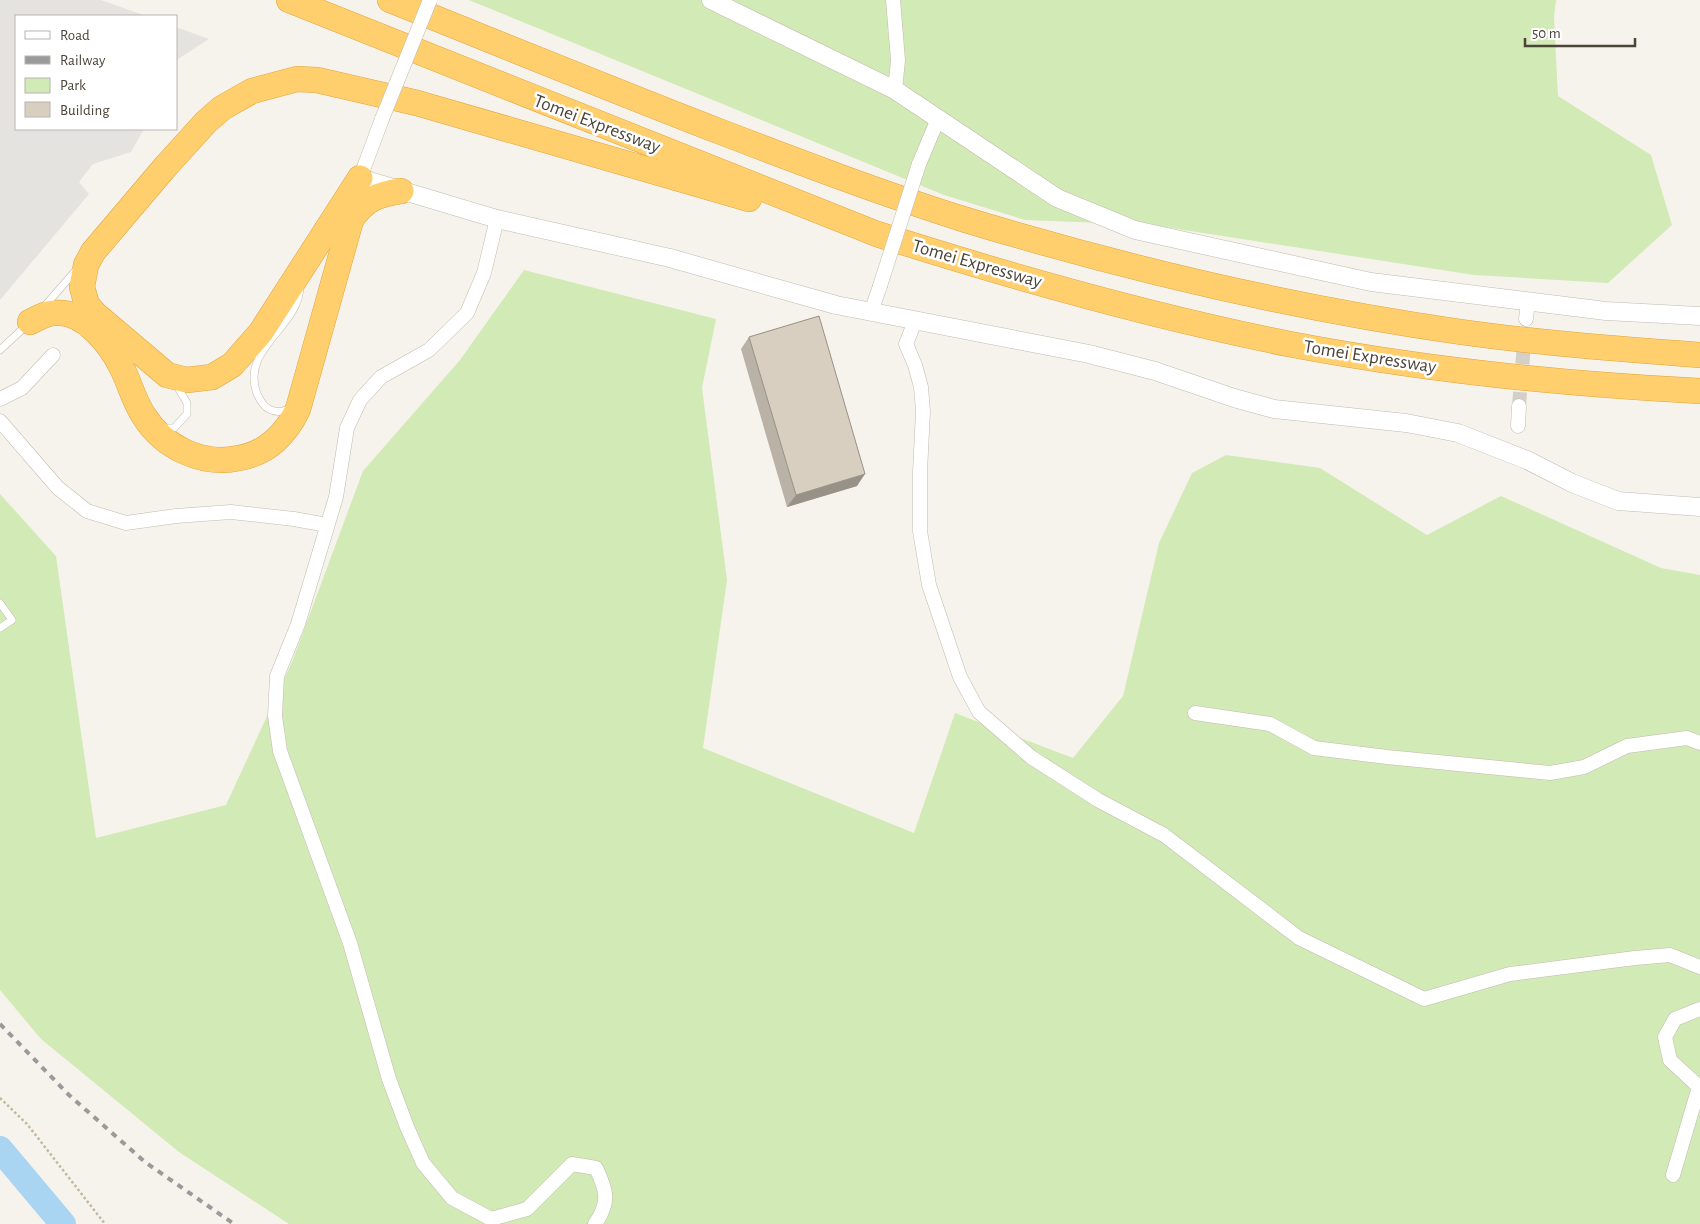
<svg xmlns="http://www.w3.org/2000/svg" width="1700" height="1224" font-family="'Alegreya Sans',sans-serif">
<rect width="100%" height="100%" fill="#f6f3ec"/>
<g fill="#d2eab5">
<polygon points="469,0 1556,0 1554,17 1558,96 1651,155 1672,225 1608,283 1474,275 1152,225 1025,220 944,195"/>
<polygon points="524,270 716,319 702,388 727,580 703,748 914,833 955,713 1073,758 1123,696 1159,543 1192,473 1226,455 1320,468 1427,535 1501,496 1661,568 1700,575 1700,1224 289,1224 179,1152 41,1039 0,990 0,494 56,556 96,838 226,805 292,662 363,471 460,360"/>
</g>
<g fill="#e5e3e0">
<polygon points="0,0 101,0 146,16 16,16 16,129 144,129 131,152 93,164 79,182 89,194 0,300"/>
<polygon points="176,27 209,39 178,59 176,64"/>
</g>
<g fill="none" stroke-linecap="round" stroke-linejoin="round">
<polyline stroke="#a9d4f2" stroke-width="26" points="0,1149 63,1224"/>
<polyline stroke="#d4d0c8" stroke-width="14" stroke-dasharray="14 7" stroke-linecap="butt" points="1519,406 1526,319"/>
<defs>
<g id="service">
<polyline points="43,308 77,269"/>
<polyline points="0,350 27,325"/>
<path d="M291,407C285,412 276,413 269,409C264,407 260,400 257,394C240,348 299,328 300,287"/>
<polyline points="162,428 174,428 187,414 187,403 177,386"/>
<polyline points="0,603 12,620 0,628"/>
</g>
<g id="minor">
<polyline points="893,0 898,60 895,90"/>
<polyline points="919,164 938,119"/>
<polyline points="360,178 382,119"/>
<path d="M497,219L484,273L467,313L429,350L381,377L360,400L347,428L336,497L298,624L277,676L275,716L280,751L350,943L389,1079L407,1127L423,1163L452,1198L491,1219L527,1209L572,1164L596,1168C607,1191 610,1202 595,1224"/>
<polyline points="871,312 880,286"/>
<polyline points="1526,319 1528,301"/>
<polyline points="915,321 906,344 915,365 921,387 923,411 920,472 920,531 929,585 960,677 979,712 1031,757 1098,800 1164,835 1299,938 1424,999 1510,974 1635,958 1670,955 1700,967"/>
<polyline points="0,399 22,388 53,355"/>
<polyline points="0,421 58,488 87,511 126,523 176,516 231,512 294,519 327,525"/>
<polyline points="1518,426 1519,406"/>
<polyline points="1195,713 1270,724 1314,748 1387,757 1550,773 1584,767 1627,746 1687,738 1700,743"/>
<polyline points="1673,1175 1699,1087 1670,1060 1665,1037 1675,1019 1700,1009"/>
</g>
<g id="tertiary">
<polyline points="711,0 895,90 1057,198 1135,230 1371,282 1606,311 1700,316"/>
<polyline points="360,178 497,219 670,258 836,305 1089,354 1155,371 1234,398 1274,409 1406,423 1458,433 1527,460 1572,483 1618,501 1700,507"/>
</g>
<g id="motorway">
<path d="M289,0L877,234C1012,277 1150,316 1289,344C1425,370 1562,384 1700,391"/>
<path d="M390,0C500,44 610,89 721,132C802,163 883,194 966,220C1128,269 1293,308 1461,332C1540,343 1620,349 1700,355"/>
<polyline points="360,178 261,332 232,365 212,377 187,380 167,375 95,314 87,305 82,287 86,265 93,252 166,166 206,122 222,108 252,91 297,79 317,80 417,103 749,199"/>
<path d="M30,322C38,318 46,313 55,313C84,310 111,345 122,368C130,384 134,401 144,416C164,448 203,466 239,458C267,453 286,434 298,409L351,220C364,200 378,194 401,191"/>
</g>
</defs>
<use href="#service" stroke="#c2bbae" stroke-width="8"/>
<use href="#minor" stroke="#c2bbae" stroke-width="15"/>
<use href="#tertiary" stroke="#c2bbae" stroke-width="19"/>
<use href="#motorway" stroke="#e0a43c" stroke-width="26"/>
<polyline stroke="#c4b79f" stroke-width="2.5" stroke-dasharray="2.5 2.5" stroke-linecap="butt" points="0,1098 27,1124 105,1224"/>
<use href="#service" stroke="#fff" stroke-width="7"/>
<use href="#minor" stroke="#fff" stroke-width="14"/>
<use href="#tertiary" stroke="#fff" stroke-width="18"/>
<use href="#motorway" stroke="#ffcf6e" stroke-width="25"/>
<polyline stroke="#9a9a9a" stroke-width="4" stroke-dasharray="6 6" stroke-linecap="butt" points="0,1024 69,1095 145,1162 234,1224"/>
<defs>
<g id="minor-bridge">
<polyline points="382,119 430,0"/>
<polyline points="880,286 919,164"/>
</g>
</defs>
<use href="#minor-bridge" stroke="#c2bbae" stroke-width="15" stroke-linecap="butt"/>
<use href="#minor-bridge" stroke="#fff" stroke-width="14"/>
</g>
<polygon fill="#bab2a6" points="749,337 857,486 787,507 741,349"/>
<polygon fill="#979187" points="865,474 857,486 787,507 796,495"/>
<polygon fill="#d8cfc1" stroke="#979187" points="819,316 865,474 796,495 749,337"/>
<g text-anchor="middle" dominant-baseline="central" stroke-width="5" stroke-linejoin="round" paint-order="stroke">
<g font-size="19" fill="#4b4439" stroke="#fff">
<text transform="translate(597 124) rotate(21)">Tomei Expressway</text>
<text transform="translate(977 264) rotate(16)">Tomei Expressway</text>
<text transform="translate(1370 357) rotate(9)">Tomei Expressway</text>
</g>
</g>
<rect x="15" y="15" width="162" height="115" fill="#ffffff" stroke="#b7b4b0"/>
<rect x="25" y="31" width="25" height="8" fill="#ffffff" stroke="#b7b4b0"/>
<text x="60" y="40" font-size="15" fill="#4b4439">Road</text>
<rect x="25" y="56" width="25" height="8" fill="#9a9a9a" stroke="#b7b4b0"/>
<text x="60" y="65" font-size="15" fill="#4b4439">Railway</text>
<rect x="25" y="78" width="25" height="15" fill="#d2eab5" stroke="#b7b4b0"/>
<text x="60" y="90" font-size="15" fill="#4b4439">Park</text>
<rect x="25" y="102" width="25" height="15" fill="#d8cfc1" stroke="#b7b4b0"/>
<text x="60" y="115" font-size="15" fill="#4b4439">Building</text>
<path d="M1525 38v8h110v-8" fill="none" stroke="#4b4439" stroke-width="2.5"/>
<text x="1532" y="38" font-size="15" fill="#4b4439" stroke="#ffffff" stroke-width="4" paint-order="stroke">50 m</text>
</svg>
